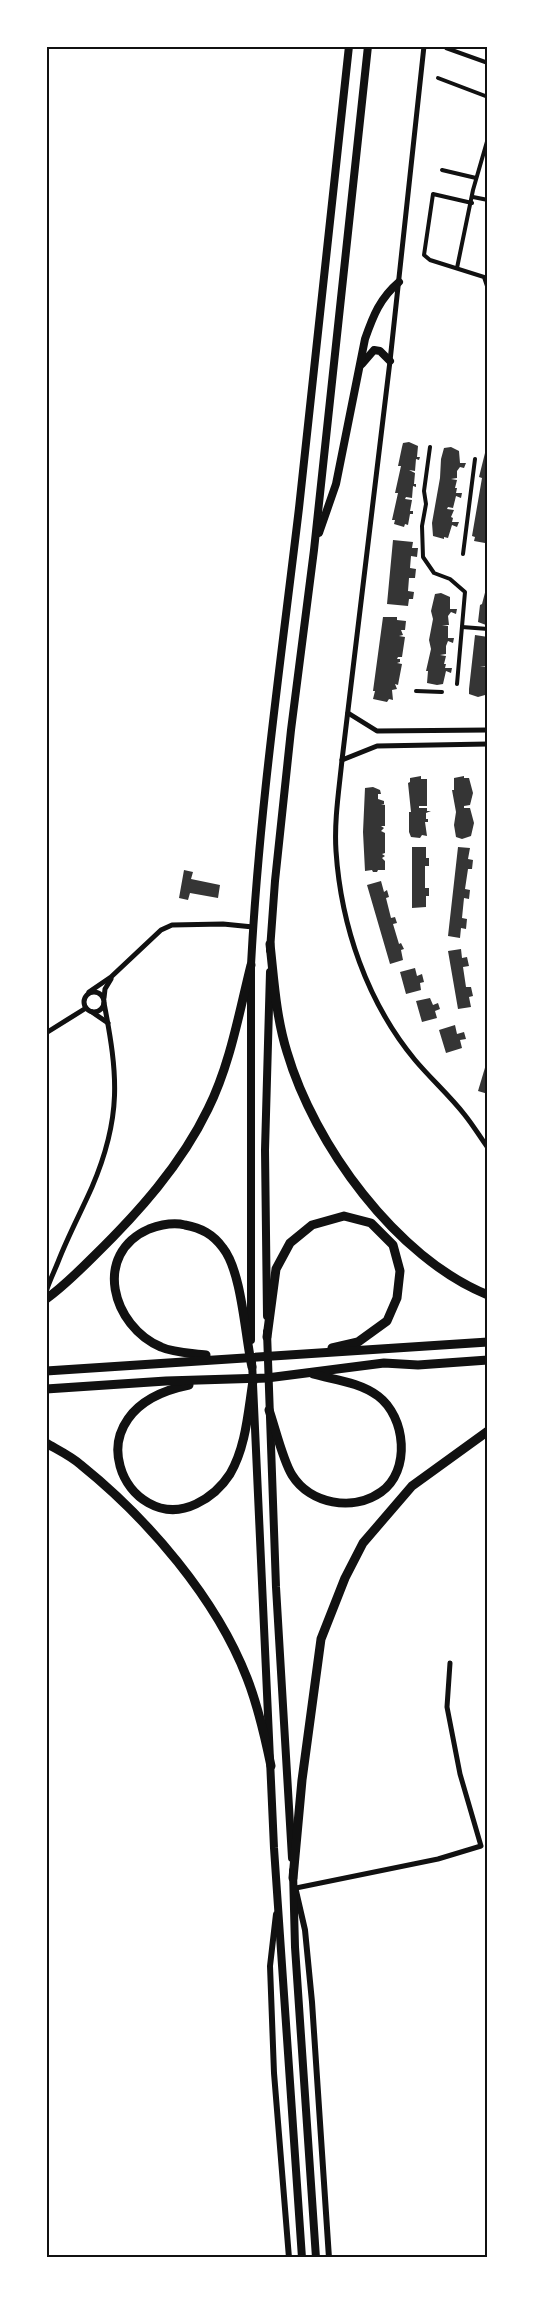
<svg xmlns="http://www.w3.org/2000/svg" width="534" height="2304" font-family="'Golos Text',sans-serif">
<rect width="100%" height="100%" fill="#fff"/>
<g fill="#353535">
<polygon points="409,442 418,446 417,457 420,457 419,460 416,459 415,471 409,470 415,473 414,484 416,484 416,487 413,486 412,498 406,497 405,499 412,500 410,511 413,511 413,514 410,514 408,525 405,524 404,527 394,524 395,520 392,520 398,493 395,493 401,466 398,466 402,447 403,443"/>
<polygon points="451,447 459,451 460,463 466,463 464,468 460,467 457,471 457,478 451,479 457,480 455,488 457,488 456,493 462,493 461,498 456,496 453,508 448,507 447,509 454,510 451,517 453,518 452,522 459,522 457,527 452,525 448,538 444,537 444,539 433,536 432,523 440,478 441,459 444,448"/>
<polygon points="485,453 488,453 488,542 485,543 474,541 475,537 472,536 482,478 479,477"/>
<polygon points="393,540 413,542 412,548 418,548 417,557 411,556 410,568 416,569 415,578 409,578 408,591 414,592 413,599 409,599 408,606 387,604"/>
<polygon points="487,585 488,624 486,625 478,622 480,605 482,604"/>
<polygon points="441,593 450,597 450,609 457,609 456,614 451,612 448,616 449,625 442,625 448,626 448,638 454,638 453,643 448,641 446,646 446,654 440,655 446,656 444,664 446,664 445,668 452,668 451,673 446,671 443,684 437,685 427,683 428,671 426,671 431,649 429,640 433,619 431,611 435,594"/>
<polygon points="383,617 397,617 397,620 406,621 405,630 401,630 403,635 399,636 405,637 402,657 398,657 397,659 400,659 400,662 397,663 402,664 398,685 395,684 397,689 392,690 393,700 389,699 387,702 373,699 375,691 373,691"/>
<polygon points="475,635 488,637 488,666 480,666 488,667 488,679 485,695 478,697 469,694 469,689"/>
<polygon points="421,776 421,779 427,779 427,806 419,806 419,808 427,808 427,811 431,811 426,813 426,819 428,819 428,822 425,822 427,836 422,835 420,838 411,837 409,832 409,812 411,812 408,783 410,782 410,778"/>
<polygon points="464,776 464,778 469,778 473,793 470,805 464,806 464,808 470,808 474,823 471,836 462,839 456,837 454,825 456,812 452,790 454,790 454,778"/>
<polygon points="373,787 380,790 381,794 378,794 378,799 384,801 384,804 381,804 385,805 385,826 381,826 384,828 381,831 385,833 385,853 382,854 385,856 382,858 385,861 385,870 378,870 377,872 373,872 372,870 365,871 363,832 365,788"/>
<polygon points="412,847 426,847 426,858 429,858 429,866 425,866 425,888 429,888 429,896 426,896 426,907 412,908"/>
<polygon points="458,847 470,848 468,859 473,860 472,869 468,869 465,889 470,890 469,899 464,898 462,918 467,919 466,929 461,928 460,938 448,936"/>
<polygon points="184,870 193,872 191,879 220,885 218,898 190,893 188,900 179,898"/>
<polygon points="381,881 384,892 387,890 389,897 386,898 391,918 395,917 397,923 393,924 399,944 401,943 404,949 401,950 403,960 390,964 367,885"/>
<polygon points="461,949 462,958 467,957 469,966 463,967 466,987 471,987 473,996 469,997 471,1007 458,1009 448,951"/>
<polygon points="415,968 417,976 422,974 424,982 420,983 421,990 406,994 400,972"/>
<polygon points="430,998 433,1005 438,1003 440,1009 435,1011 437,1018 422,1022 416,1001"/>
<polygon points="455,1025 457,1034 464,1032 466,1039 460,1040 462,1048 446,1053 439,1030"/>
<polygon points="487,1061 488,1061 488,1094 478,1091"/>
</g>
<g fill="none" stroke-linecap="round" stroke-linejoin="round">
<g stroke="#111" stroke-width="4">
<polyline points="446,48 488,63"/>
<polyline points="438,78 488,97"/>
<polyline points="442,170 476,178"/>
<polyline points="473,197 488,200"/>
<polyline points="472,203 433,194 424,255 430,260 484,277 488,289"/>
<polyline points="457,268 473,190 488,138"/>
<polyline points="430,447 424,491 426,504 422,526 423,557 434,573 450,579 465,592 457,684"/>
<polyline points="463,554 475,459"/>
<polyline points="462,627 488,629"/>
<polyline points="416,691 442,692"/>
</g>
<g stroke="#111" stroke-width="5">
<path d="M424,46L390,361L342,760C339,790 334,821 336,851C341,926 367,1002 415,1060C431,1079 449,1095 464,1114C473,1125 480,1137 488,1148"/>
<polyline points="348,713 377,731 488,730"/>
<polyline points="342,760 377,746 488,744"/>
<circle cx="94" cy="1002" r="10"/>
<polyline points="89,992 111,977 161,930 172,925 223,924 253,927"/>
<polyline points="104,998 105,989 111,979"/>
<polyline points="92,1012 108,1023"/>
<polyline points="46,1033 86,1008"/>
<path d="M46,1292C49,1282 54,1272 58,1262C68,1236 81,1212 92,1187C122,1117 118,1075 104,1003"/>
<polyline points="296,1888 438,1859 481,1846 460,1774 447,1707 450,1663"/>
</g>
<g stroke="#111" stroke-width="6">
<polyline points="296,1891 305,1930 312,2002 329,2258"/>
<polyline points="276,1914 270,1966 274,2073 289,2258"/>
</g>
<g stroke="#111" stroke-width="8">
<polyline points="362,364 374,350 380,351 390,361"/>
<path d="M319,533L336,484L365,339C373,316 380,298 399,282"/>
<polyline points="270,950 275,881 291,730 314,550 368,46"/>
<polyline points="267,1316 265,1150 270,972"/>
<polyline points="267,1332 276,1587 292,1858"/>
<path d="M251,1340V965C259,812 281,660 299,508C317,354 333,200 349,46"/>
<polyline points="252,1362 274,1848 302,2258"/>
<polyline points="293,1871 295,1947 316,2258"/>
</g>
<g stroke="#111" stroke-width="9">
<path d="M270,944C274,980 276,1017 287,1052C314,1144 396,1258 488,1295"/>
<path d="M46,1299C63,1287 79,1271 94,1256C138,1213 181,1165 208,1109C230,1065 239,1013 251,965"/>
<polyline points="267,1337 276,1269 290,1243 312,1225 344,1216 371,1223 393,1245 400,1271 397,1298 387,1321 358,1342 332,1348"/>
<path d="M206,1355C192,1353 174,1353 161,1347C112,1326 92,1254 149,1229C160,1225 173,1222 185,1225C201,1228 213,1234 223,1248C242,1272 245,1336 252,1367"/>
<polyline points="46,1371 488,1342"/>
<path d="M189,1385C65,1410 127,1537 196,1504C211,1497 221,1488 230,1474C246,1447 248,1412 253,1381"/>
<polyline points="46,1389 166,1381 267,1378 384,1363 418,1365 488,1360"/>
<path d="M269,1410C275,1427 283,1461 292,1475C310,1504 353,1512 381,1492C411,1471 406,1417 378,1396C359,1382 335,1380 313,1374"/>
<path d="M46,1443C58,1450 71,1456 81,1465C148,1519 216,1598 247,1678C258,1706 265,1737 271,1766"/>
<polyline points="293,1878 302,1780 321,1639 345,1578 363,1543 412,1486 488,1431"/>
</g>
</g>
<rect width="534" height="2304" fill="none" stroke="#ffffff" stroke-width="96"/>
<rect x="48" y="48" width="438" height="2208" fill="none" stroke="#111" stroke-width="2"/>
</svg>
